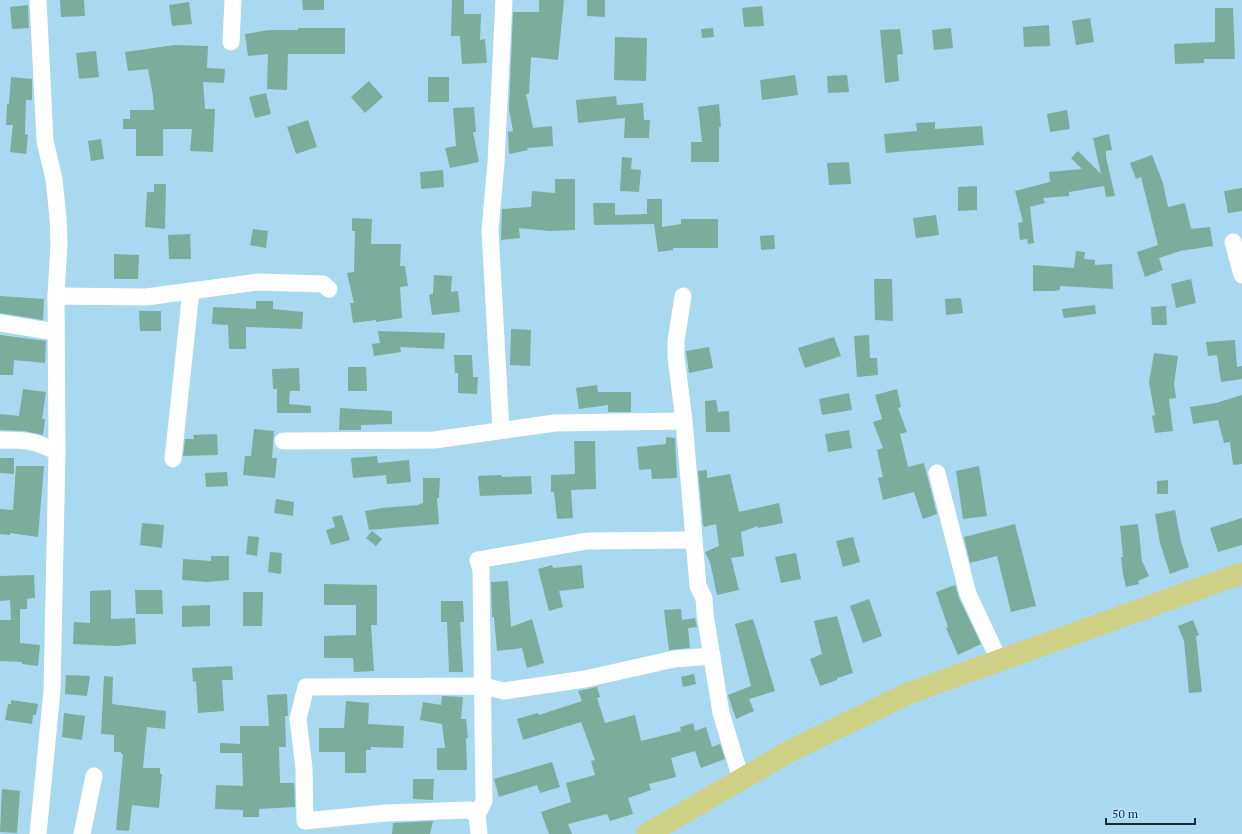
<svg xmlns="http://www.w3.org/2000/svg" width="1242" height="834" font-family="'PT Serif',serif">
<rect width="100%" height="100%" fill="#a9d8f1"/>
<g fill="#7aad9c">
<polygon points="60,0 84,0 85,16 61,17"/>
<polygon points="302,0 324,0 324,10 303,10"/>
<polygon points="452,0 464,0 464,14 481,14 480,40 485,39 487,63 462,64 460,36 451,36"/>
<polygon points="539,0 564,0 558,60 531,57 529,94 526,94 533,128 552,126 553,146 527,148 528,150 509,154 508,132 513,131 509,109 513,12 539,12"/>
<polygon points="587,0 605,0 605,17 587,16"/>
<polygon points="189,2 192,24 172,26 169,5"/>
<polygon points="28,5 29,28 12,29 10,7"/>
<polygon points="762,6 764,26 744,27 742,8"/>
<polygon points="1215,8 1233,8 1235,59 1204,59 1204,63 1175,64 1174,44 1215,42"/>
<polygon points="1090,18 1094,42 1076,45 1072,21"/>
<polygon points="1049,25 1050,46 1024,47 1023,27"/>
<polygon points="298,28 345,28 345,54 288,54 287,90 267,89 268,54 248,56 245,34 269,30 298,30"/>
<polygon points="713,28 714,37 702,38 701,29"/>
<polygon points="951,28 953,48 934,50 932,30"/>
<polygon points="900,29 903,54 897,55 899,81 885,83 880,30"/>
<polygon points="615,37 647,38 646,81 614,80"/>
<polygon points="175,45 208,46 207,68 225,69 224,83 203,82 205,109 215,109 213,152 190,151 192,129 163,129 163,156 136,156 136,129 123,129 123,119 130,119 130,110 154,110 153,96 148,69 128,71 125,52"/>
<polygon points="96,51 99,77 79,79 76,53"/>
<polygon points="795,75 798,95 762,100 760,80"/>
<polygon points="847,75 849,92 828,93 827,76"/>
<polygon points="11,77 32,79 32,100 26,100 25,134 28,135 26,154 10,152 13,125 6,125 7,104 9,104"/>
<rect x="428" y="77" width="21" height="25"/>
<polygon points="369,81 383,97 365,113 351,97"/>
<polygon points="266,93 271,114 255,118 249,97"/>
<polygon points="616,96 617,105 643,103 644,120 650,120 649,138 624,138 625,118 578,123 576,100"/>
<polygon points="719,104 721,127 719,127 719,162 691,162 691,142 702,142 698,107"/>
<polygon points="474,107 476,132 473,132 479,162 450,168 445,148 456,146 453,108"/>
<polygon points="1067,110 1070,129 1050,132 1047,114"/>
<polygon points="308,120 317,147 296,154 287,127"/>
<polygon points="935,122 935,129 982,126 984,145 886,153 884,134 917,131 916,123"/>
<polygon points="1109,134 1112,150 1106,151 1106,157 1115,196 1106,197 1104,186 1069,192 1069,196 1043,198 1045,203 1030,207 1034,243 1028,244 1027,239 1020,240 1018,223 1023,222 1015,191 1050,182 1049,172 1082,169 1071,158 1078,151 1101,174 1093,138"/>
<polygon points="101,139 104,159 91,161 88,141"/>
<polygon points="1152,155 1163,183 1168,207 1185,203 1191,229 1210,227 1213,246 1180,251 1159,258 1163,270 1145,277 1137,252 1158,245 1141,177 1136,179 1130,163"/>
<polygon points="622,157 632,158 631,169 641,170 639,192 620,191"/>
<polygon points="849,162 851,184 829,185 827,163"/>
<polygon points="443,170 444,187 421,189 420,172"/>
<polygon points="555,179 575,179 575,230 549,231 519,228 520,238 501,240 502,209 531,207 532,191 555,193"/>
<polygon points="154,184 166,184 165,229 145,227 147,192 154,192"/>
<polygon points="977,186 977,210 958,211 958,187"/>
<polygon points="1242,188 1242,211 1228,213 1224,191"/>
<polygon points="647,199 662,199 662,227 681,224 681,219 718,219 718,248 673,248 673,250 658,252 654,224 594,225 593,203 615,203 615,215 647,214"/>
<polygon points="936,215 939,235 916,238 913,218"/>
<polygon points="352,218 372,219 371,244 401,244 400,266 405,266 408,286 400,287 402,318 376,322 376,320 353,323 350,303 354,303 347,273 354,272 355,231 352,231"/>
<polygon points="253,229 268,231 266,248 250,245"/>
<polygon points="190,234 191,259 169,259 168,235"/>
<polygon points="774,235 775,249 761,250 760,236"/>
<polygon points="1076,251 1085,252 1084,259 1095,260 1095,265 1112,264 1113,289 1060,286 1060,290 1054,291 1033,291 1033,265 1074,268"/>
<polygon points="114,254 139,255 138,279 114,279"/>
<polygon points="434,275 452,276 451,292 458,291 460,312 432,315 429,295 433,294"/>
<polygon points="874,279 892,279 893,321 875,320"/>
<polygon points="1191,279 1196,303 1176,308 1171,284"/>
<polygon points="0,296 44,299 43,320 0,313"/>
<polygon points="961,298 963,313 946,315 945,299"/>
<polygon points="256,301 273,301 273,309 303,312 302,329 246,327 246,349 229,349 228,325 212,324 213,307 256,309"/>
<polygon points="1095,305 1096,314 1064,318 1062,309"/>
<polygon points="1166,306 1167,325 1152,325 1151,307"/>
<polygon points="139,311 161,311 161,331 140,331"/>
<polygon points="511,329 531,330 530,366 510,365"/>
<polygon points="378,331 445,333 444,349 400,347 401,352 374,356 372,344 380,343"/>
<polygon points="0,335 46,341 45,363 14,360 13,375 0,375"/>
<polygon points="869,335 870,358 877,358 878,375 857,377 854,336"/>
<polygon points="834,337 841,356 805,368 798,348"/>
<polygon points="1235,340 1237,367 1242,366 1242,379 1221,382 1217,355 1208,356 1206,342"/>
<polygon points="709,347 713,368 689,373 686,351"/>
<polygon points="1154,353 1178,356 1174,384 1176,398 1169,399 1173,431 1155,433 1152,416 1155,415 1149,382"/>
<polygon points="454,355 472,355 473,377 478,377 477,394 458,393 458,373 455,373"/>
<polygon points="348,367 366,367 367,391 348,391"/>
<polygon points="299,368 300,391 290,391 289,404 311,406 311,413 277,413 277,389 273,389 272,369"/>
<polygon points="597,385 598,392 631,392 631,412 608,412 608,405 579,409 576,388"/>
<polygon points="23,389 46,392 42,419 45,419 43,435 24,431 0,430 0,414 19,416"/>
<polygon points="897,389 901,407 898,408 907,432 900,434 908,467 924,463 937,514 923,519 914,492 883,500 878,478 883,477 877,450 883,448 873,422 882,419 875,395"/>
<polygon points="849,393 852,410 822,415 819,399"/>
<polygon points="1242,395 1242,464 1233,465 1230,442 1224,443 1218,420 1193,424 1190,407 1216,403"/>
<polygon points="716,400 718,412 729,411 730,432 706,432 705,401"/>
<polygon points="340,408 392,411 392,424 361,425 361,430 339,430"/>
<polygon points="254,429 274,431 272,458 277,458 275,478 243,475 245,456 251,456"/>
<polygon points="849,430 852,448 828,452 825,434"/>
<polygon points="217,434 218,455 183,456 185,439 194,439 193,435"/>
<polygon points="666,437 675,438 677,478 652,479 651,469 639,470 637,447 666,444"/>
<polygon points="574,441 595,441 596,489 572,490 571,491 573,518 557,519 554,492 551,492 551,475 575,474"/>
<polygon points="377,456 378,463 409,460 411,482 387,484 386,475 353,478 351,458"/>
<polygon points="0,458 14,458 14,474 0,473"/>
<polygon points="16,466 44,466 38,537 10,533 10,535 0,534 0,509 13,510"/>
<polygon points="979,466 987,516 963,519 956,471"/>
<polygon points="707,470 707,478 730,474 739,512 779,503 783,523 758,528 758,526 741,532 744,556 731,558 739,590 717,595 710,562 705,552 719,546 716,524 704,527 703,524 698,471"/>
<polygon points="227,472 228,486 206,487 205,473"/>
<polygon points="501,475 502,477 531,476 532,494 480,496 478,476"/>
<polygon points="423,478 440,478 439,498 437,498 439,524 369,530 365,511 382,508 419,505 419,504 423,503"/>
<polygon points="1168,480 1168,494 1157,494 1157,481"/>
<polygon points="276,499 294,502 293,516 274,513"/>
<polygon points="1175,510 1181,542 1189,567 1170,574 1160,543 1155,514"/>
<polygon points="342,515 350,540 331,545 326,530 335,527 332,517"/>
<polygon points="1242,518 1242,545 1218,552 1210,528"/>
<polygon points="142,523 164,525 162,548 140,545"/>
<polygon points="1015,524 1036,606 1011,612 997,556 970,563 964,537"/>
<polygon points="1138,524 1142,561 1149,576 1138,581 1139,584 1126,587 1123,574 1121,557 1123,557 1120,526"/>
<polygon points="372,531 382,539 376,546 366,538"/>
<polygon points="248,536 259,537 257,556 246,554"/>
<polygon points="853,537 860,562 843,567 836,541"/>
<polygon points="270,552 282,553 281,574 268,572"/>
<polygon points="796,553 801,579 781,583 775,557"/>
<polygon points="211,556 229,556 229,580 207,582 182,580 183,559 211,561"/>
<polygon points="552,565 553,568 582,565 584,588 559,591 563,607 549,611 538,569"/>
<polygon points="34,575 35,598 27,599 27,609 20,609 20,643 40,645 38,666 22,664 22,662 0,661 0,620 11,620 10,600 0,601 0,576"/>
<polygon points="508,581 511,627 532,619 544,663 527,668 522,648 497,651 494,617 492,617 491,582"/>
<polygon points="324,584 377,585 377,625 371,625 374,671 354,672 353,658 324,658 324,636 356,635 356,605 324,605"/>
<polygon points="955,585 959,598 981,644 958,655 946,628 948,627 936,592"/>
<polygon points="111,590 111,619 135,618 136,644 115,646 73,644 74,622 90,623 90,591"/>
<polygon points="135,590 162,590 163,614 136,614"/>
<polygon points="243,592 263,592 262,626 243,626"/>
<polygon points="869,599 882,636 863,643 850,606"/>
<polygon points="441,601 463,601 464,622 460,622 463,672 449,672 447,622 441,622"/>
<polygon points="210,605 210,626 182,627 182,606"/>
<polygon points="681,609 682,620 695,618 697,627 688,628 690,648 669,650 664,610"/>
<polygon points="837,616 853,673 837,678 837,680 820,686 810,659 822,654 814,621"/>
<polygon points="753,619 775,691 749,699 754,711 736,719 728,695 751,686 735,624"/>
<polygon points="1193,620 1199,635 1196,636 1202,692 1189,693 1184,641 1178,626"/>
<polygon points="232,666 233,680 222,680 224,711 198,713 196,681 193,682 192,668"/>
<polygon points="694,674 696,684 683,687 681,677"/>
<polygon points="66,675 90,676 87,696 65,694"/>
<polygon points="104,676 113,677 112,704 166,711 165,729 147,727 143,768 160,768 160,774 162,774 159,808 132,805 129,831 116,830 123,754 121,754 121,752 114,752 114,735 101,734"/>
<polygon points="597,687 600,697 597,698 605,723 635,715 641,741 681,731 680,727 693,723 695,731 706,727 712,747 720,744 725,759 701,768 695,751 671,758 676,777 649,784 651,790 628,798 633,814 610,821 607,814 568,824 572,834 549,834 541,812 571,802 566,783 595,775 591,761 595,760 581,722 523,740 517,719 538,713 539,715 582,701 578,691"/>
<polygon points="287,694 288,716 285,716 286,747 279,747 280,783 294,783 295,807 259,809 259,817 243,817 243,810 215,809 216,785 243,786 242,753 220,753 220,743 240,744 240,726 269,726 267,695"/>
<polygon points="442,696 463,697 461,719 466,719 468,738 466,738 467,770 437,770 437,748 445,748 442,724 420,720 423,702 441,705"/>
<polygon points="11,700 38,704 36,715 33,715 32,724 5,720 8,704 11,704"/>
<polygon points="346,701 369,703 368,724 404,726 403,748 371,747 371,750 366,750 366,773 345,773 345,752 319,752 319,728 344,728"/>
<polygon points="64,713 85,716 82,740 62,737"/>
<polygon points="552,762 560,787 540,793 537,785 499,797 494,779"/>
<polygon points="413,779 434,779 433,800 413,799"/>
<polygon points="2,789 20,791 17,833 0,832"/>
<polygon points="433,821 430,834 392,834 393,823"/>
</g>
<g fill="none" stroke-linecap="round" stroke-linejoin="round">
<g stroke="#fff" stroke-width="17">
<polyline points="38,0 45,141 54,179 58,218 59,244 56,296"/>
<polyline points="231,42 233,0"/>
<polyline points="1233,242 1242,275"/>
<polyline points="683,296 676,341 676,357 684,421 698,586 704,598 705,614 721,713 741,779"/>
<polyline points="0,323 55,332"/>
<polyline points="501,430 490,230 496,163 504,0"/>
<path d="M0,440C25,440 34,440 57,452"/>
<polyline points="283,441 434,440 555,423 684,421"/>
<polyline points="173,459 191,291"/>
<polyline points="937,473 968,594 999,660"/>
<polyline points="477,815 484,801 481,570 478,560 587,541 693,540"/>
<polyline points="38,834 52,691 57,452 56,296 146,297 258,282 323,284 329,289"/>
<polyline points="82,834 94,776"/>
<polyline points="479,834 477,815 469,810 386,813 305,821 304,768 298,719 306,687 483,686 504,691 585,679 674,659 712,656"/>
</g>
<polyline stroke="#ced185" stroke-width="22" points="647,834 790,751 909,693 1242,573"/>
</g>
<path d="M1106 818v6h89v-6" fill="none" stroke="#192c35" stroke-width="2"/>
<text x="1112" y="818" font-size="12" fill="#192c35" stroke="#b6e5ff" stroke-width="3" paint-order="stroke">50 m</text>
</svg>
